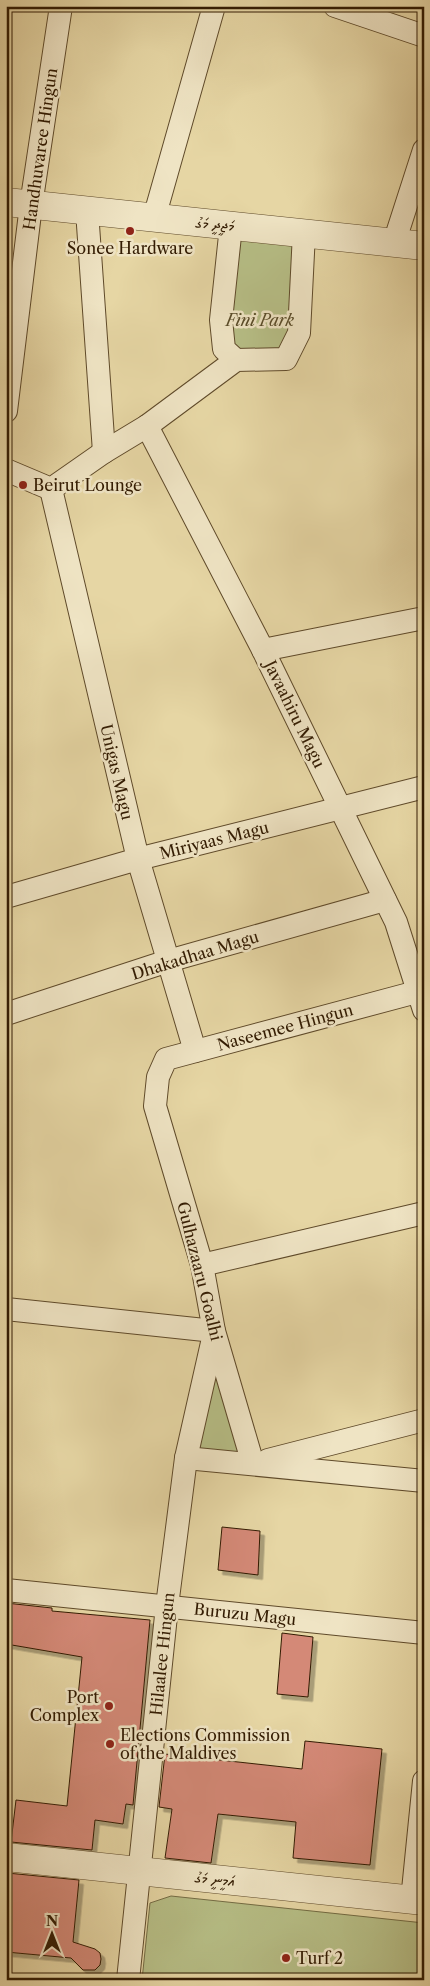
<svg xmlns="http://www.w3.org/2000/svg" width="430" height="1986" font-family="'Libre Caslon Text','Noto Sans Thaana',serif">
<defs>
<filter id="shadow"><feDropShadow dx="4.5" dy="4.5" stdDeviation="0" flood-color="#0004"/></filter>
</defs>
<rect width="100%" height="100%" fill="#e6d6a4"/>
<filter id="stains"><feTurbulence type="fractalNoise" baseFrequency=".004" numOctaves="4"/><feColorMatrix values="0 0 0 0 .2 0 0 0 0 .09 0 0 0 0 .02 0 0 0 .5 -.17"/></filter>
<radialGradient id="worn" r=".72"><stop offset=".6" stop-color="#630" stop-opacity="0"/><stop offset="1" stop-color="#630" stop-opacity=".3"/></radialGradient>
<g fill="#b6bd85" stroke="#746c44">
<polygon points="231,226 304,233 286,359 236,360 221,320"/>
<polygon points="214,1331 253,1464 186,1458"/>
<polygon points="171,1896 424,1923 424,1980 142,1980 150,1903"/>
</g>
<g fill="#d48977" stroke="#321b02" filter="url(#shadow)">
<polygon points="222,1527 260,1531 258,1575 218,1570"/>
<polygon points="6,1603 52,1608 52,1611 150,1620 133,1805 126,1804 123,1824 95,1820 92,1850 11,1842 16,1800 67,1806 82,1657 6,1644"/>
<polygon points="282,1633 313,1637 308,1697 277,1694"/>
<polygon points="305,1741 382,1749 370,1865 293,1858 296,1822 218,1814 211,1863 165,1858 172,1809 159,1807 165,1754 302,1769"/>
<polygon points="7,1873 79,1880 73,1942 95,1949 100,1953 101,1959 100,1965 95,1970 83,1970 71,1958 6,1952"/>
</g>
<g fill="none" stroke-linecap="round" stroke-linejoin="round">
<defs>
<g id="minor">
<polyline points="335,6 424,36"/>
<polyline points="87,211 104,452"/>
<polyline points="154,218 214,6"/>
<polyline points="231,226 221,320 224,349 236,360"/>
<polyline points="394,243 424,150"/>
<polyline points="6,411 31,205 61,6"/>
<polyline points="147,426 263,650 396,922 424,1010"/>
<polyline points="6,470 51,489 104,452 147,426 236,360 286,359 299,333 304,233"/>
<polyline points="51,489 138,859 195,1051"/>
<polyline points="263,650 424,618"/>
<polyline points="6,897 138,859 424,787"/>
<polyline points="6,1014 168,961 385,900"/>
<polyline points="202,1265 424,1213"/>
<polyline points="6,1309 214,1331"/>
<polyline points="186,1458 424,1481"/>
<polyline points="268,1460 424,1420"/>
<polyline points="253,1464 214,1331 202,1265 155,1106 158,1077 166,1059 424,990"/>
<polyline points="6,1590 424,1633"/>
<polyline points="412,1900 424,1781"/>
<polyline points="128,1980 167,1606 186,1458 214,1334"/>
</g>
<g id="tertiary">
<polyline points="6,202 424,246"/>
<polyline points="6,1857 424,1901"/>
</g>
</defs>
<use href="#minor" stroke="#5f4a2a" stroke-width="24"/>
<use href="#tertiary" stroke="#5f4a2a" stroke-width="29"/>
<use href="#minor" stroke="#efe4c4" stroke-width="22"/>
<use href="#tertiary" stroke="#efe4c4" stroke-width="28"/>
</g>
<g fill="#8f2418" stroke="#efe4c4" stroke-width="2">
<circle cx="130" cy="231" r="5"/>
<circle cx="23" cy="485" r="5"/>
<circle cx="109" cy="1706" r="5"/>
<circle cx="110" cy="1744" r="5"/>
<circle cx="286" cy="1958" r="5"/>
</g>
<g text-anchor="middle" dominant-baseline="central" stroke-width="5" stroke-linejoin="round" paint-order="stroke">
<g font-size="16" fill="#321b02" stroke="#efe4c4">
<text transform="translate(40 149) rotate(-82)">Handhuvaree Hingun</text>
<text transform="translate(215 224) rotate(6)">މަޖީދީ މަގު</text>
<text transform="translate(295 714) rotate(64)">Javaahiru Magu</text>
<text transform="translate(117 772) rotate(77)">Unigas Magu</text>
<text transform="translate(214 840) rotate(-14)">Miriyaas Magu</text>
<text transform="translate(195 955) rotate(-17)">Dhakadhaa Magu</text>
<text transform="translate(285 1027) rotate(-15)">Naseemee Hingun</text>
<text transform="translate(200 1271) rotate(76)">Gulhazaaru Goalhi</text>
<text transform="translate(245 1614) rotate(6)">Buruzu Magu</text>
<text transform="translate(162 1654) rotate(-84)">Hilaalee Hingun</text>
<text transform="translate(215 1879) rotate(6)">އަމީނީ މަގު</text>
</g>
<g font-size="16" fill="#321b02" stroke="#efe4c4" text-anchor="start">
<text x="130" y="248" text-anchor="middle">Sonee Hardware</text>
<text x="33" y="485">Beirut Lounge</text>
<text x="99" y="1697" text-anchor="end">Port<tspan x="99" dy="18">Complex</tspan></text>
<text x="120" y="1735">Elections Commission<tspan x="120" dy="18">of the Maldives</tspan></text>
<text x="296" y="1958">Turf 2</text>
</g>
<g font-size="16" font-style="italic" fill="#5a4c29" stroke="#efe4c4">
<text x="260" y="320">Fini Park</text>
</g>
</g>
<rect width="430" height="1986" fill="none" stroke="#e6d6a4" stroke-width="25"/>
<rect x="8" y="8" width="415" height="1971" fill="none" stroke="#321b02" stroke-width="2.5"/>
<rect x="12" y="12" width="405" height="1961" fill="none" stroke="#321b02"/>
<g transform="translate(52 1934)" stroke="#efe4c4" stroke-width="4" paint-order="stroke">
<path d="M0-4L9 19L0 12L-9 19Z" fill="#321b02"/>
<text y="-8" font-size="14" font-weight="bold" text-anchor="middle" fill="#321b02">N</text>
</g>
<rect width="100%" height="100%" filter="url(#stains)"/>
<rect width="100%" height="100%" fill="url(#worn)"/>
</svg>
